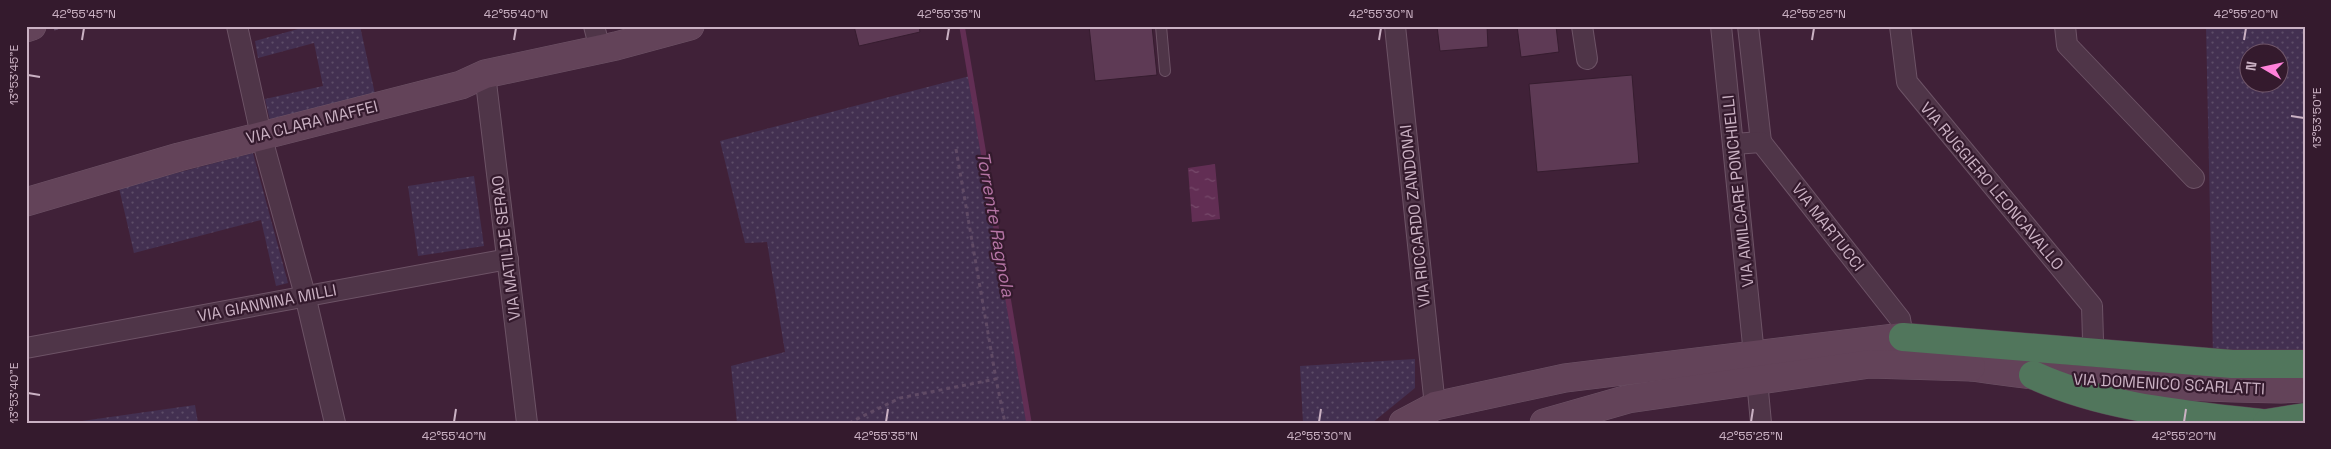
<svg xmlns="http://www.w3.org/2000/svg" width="2331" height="449" font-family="'Space Grotesk',sans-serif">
<defs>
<pattern id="grass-dots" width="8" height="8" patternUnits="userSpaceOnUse" patternTransform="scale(1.25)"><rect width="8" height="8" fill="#433051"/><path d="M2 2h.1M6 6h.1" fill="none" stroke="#5d4c68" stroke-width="1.8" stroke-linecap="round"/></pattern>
<pattern id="water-ripples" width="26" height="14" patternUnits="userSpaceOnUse" patternTransform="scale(1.25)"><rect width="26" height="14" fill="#622e54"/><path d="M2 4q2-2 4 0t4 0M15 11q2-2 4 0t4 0" fill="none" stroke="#774a6b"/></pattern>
</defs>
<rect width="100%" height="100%" fill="#402138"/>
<g fill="url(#grass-dots)" fill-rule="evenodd">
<polygon points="298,26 360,26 375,94 270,121 265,99 323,86 314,43 258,58 255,41 298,29"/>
<path d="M2206,26H2305V350L2213,355ZM2248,52H2278V82H2248Z"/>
<polygon points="970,76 1029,423 737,423 731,366 785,352 767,242 745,243 720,141"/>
<polygon points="253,153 288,283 276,286 261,220 134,253 119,188"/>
<polygon points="474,176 484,246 418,256 408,186"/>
<polygon points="1415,359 1415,388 1372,423 1303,423 1300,366"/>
<polygon points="195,405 198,423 68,423"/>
</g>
<polygon fill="url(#water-ripples)" points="1215,164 1220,219 1192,222 1188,168"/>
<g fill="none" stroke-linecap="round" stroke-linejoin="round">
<polyline stroke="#622e54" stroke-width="5.5" points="962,26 1029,423"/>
</g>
<g fill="#5e3a55" stroke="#361c2f">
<polygon points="854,26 919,26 920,32 859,46"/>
<polygon points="1089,26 1152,26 1157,75 1095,81"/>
<polygon points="1437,26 1487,26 1488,47 1440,51"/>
<polygon points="1517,26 1556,26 1559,52 1521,57"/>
<polygon points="1632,75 1639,163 1537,172 1529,84"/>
</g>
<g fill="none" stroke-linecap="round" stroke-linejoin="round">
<defs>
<polyline id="lane" points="1161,26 1165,71"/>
<g id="street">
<polyline points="237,26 261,135 305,295 335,423"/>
<polyline points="594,26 600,49"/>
<polyline points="1395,26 1435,406"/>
<polyline points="1582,26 1587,59"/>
<polyline points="1721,26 1754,355"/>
<polyline points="1748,26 1761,142"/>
<polyline points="1900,26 1907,82 2092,306 2093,340"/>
<polyline points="2065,26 2067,45 2194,178"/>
<polyline points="485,74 527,423"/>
<polyline points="1734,144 1761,142 1900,319 1903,337"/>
<polyline points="26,348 508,259"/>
<polyline points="1757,380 1761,423"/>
</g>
<g id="secondary">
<polyline points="26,28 32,26"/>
<polyline points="26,202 179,157 461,85 485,74 616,46 690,26"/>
<path d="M1953,364C2062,382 2171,387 2281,389L2305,388"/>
<polyline points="1403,423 1435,406 1565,378 1903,337"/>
<polyline points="1544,423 1628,399 1870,364 1971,367"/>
</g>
<g id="highway">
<polyline points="1903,337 2232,364 2305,364"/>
<path d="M2033,375C2105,408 2183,414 2261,423"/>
<polyline points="2267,423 2305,417"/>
</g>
</defs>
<use href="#lane" stroke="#6d5366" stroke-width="12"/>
<use href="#street" stroke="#6d5366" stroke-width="22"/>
<use href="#secondary" stroke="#6d5366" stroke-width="29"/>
<use href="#highway" stroke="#573d50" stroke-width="29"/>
<g stroke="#604a65" stroke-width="3" stroke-dasharray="4 4" stroke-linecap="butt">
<polyline points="54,29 66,26"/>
<polyline points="956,149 996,379"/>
<polyline points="849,423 900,398 996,379 1005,423"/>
</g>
<use href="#lane" stroke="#4f3548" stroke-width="10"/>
<use href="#street" stroke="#4f3548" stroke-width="20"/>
<use href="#secondary" stroke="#634359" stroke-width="28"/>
<use href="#highway" stroke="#51765c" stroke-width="28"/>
</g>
<path fill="none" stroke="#cab1c3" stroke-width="2" d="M82,40L84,28M514,40L516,28M947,40L949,28M1379,40L1381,28M1812,40L1814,28M2244,40L2246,28M28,75L40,77M2291,116L2304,118M28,393L40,395M454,422L456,409M886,422L888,409M1319,422L1321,409M1751,422L1753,409M2184,422L2186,409"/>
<g text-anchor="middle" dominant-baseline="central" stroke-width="4.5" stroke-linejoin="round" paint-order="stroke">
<g font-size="16" fill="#cab1c3" stroke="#341a2d">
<text transform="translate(312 122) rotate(-14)">VIA CLARA MAFFEI</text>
<text transform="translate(1992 186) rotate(50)">VIA RUGGIERO LEONCAVALLO</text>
<text transform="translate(1738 191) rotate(-96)">VIA AMILCARE PONCHIELLI</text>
<text transform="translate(1415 216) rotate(-96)">VIA RICCARDO ZANDONAI</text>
<text transform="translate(1828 227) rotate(52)">VIA MARTUCCI</text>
<text transform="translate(506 248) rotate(-97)">VIA MATILDE SERAO</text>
<text transform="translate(267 303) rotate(-11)">VIA GIANNINA MILLI</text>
<text transform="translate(2169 384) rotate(3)">VIA DOMENICO SCARLATTI</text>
</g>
<g font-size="18" font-style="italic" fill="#b575a5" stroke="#341a2d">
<text transform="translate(996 224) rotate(80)">Torrente Ragnola</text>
</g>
</g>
<rect width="2331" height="449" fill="none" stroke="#341a2d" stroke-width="55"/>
<g transform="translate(2264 68) rotate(279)"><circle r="24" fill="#341a2d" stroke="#705669"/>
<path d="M0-4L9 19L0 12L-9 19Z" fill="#ff81da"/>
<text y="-8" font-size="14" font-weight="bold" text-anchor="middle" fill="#cab1c3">N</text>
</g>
<rect x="28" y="28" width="2276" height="394" fill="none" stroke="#cab1c3" stroke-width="2"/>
<g font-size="12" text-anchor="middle" fill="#cab1c3">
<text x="84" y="18">42°55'45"N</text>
<text x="516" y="18">42°55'40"N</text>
<text x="949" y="18">42°55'35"N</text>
<text x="1381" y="18">42°55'30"N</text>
<text x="1814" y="18">42°55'25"N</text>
<text x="2246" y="18">42°55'20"N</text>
<text transform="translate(14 75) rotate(-90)" y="4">13°53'45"E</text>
<text transform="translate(2317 118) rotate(-90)" y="4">13°53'50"E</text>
<text transform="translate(14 393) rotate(-90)" y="4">13°53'40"E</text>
<text x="454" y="440">42°55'40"N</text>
<text x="886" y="440">42°55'35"N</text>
<text x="1319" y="440">42°55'30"N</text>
<text x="1751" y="440">42°55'25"N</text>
<text x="2184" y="440">42°55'20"N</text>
</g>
</svg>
